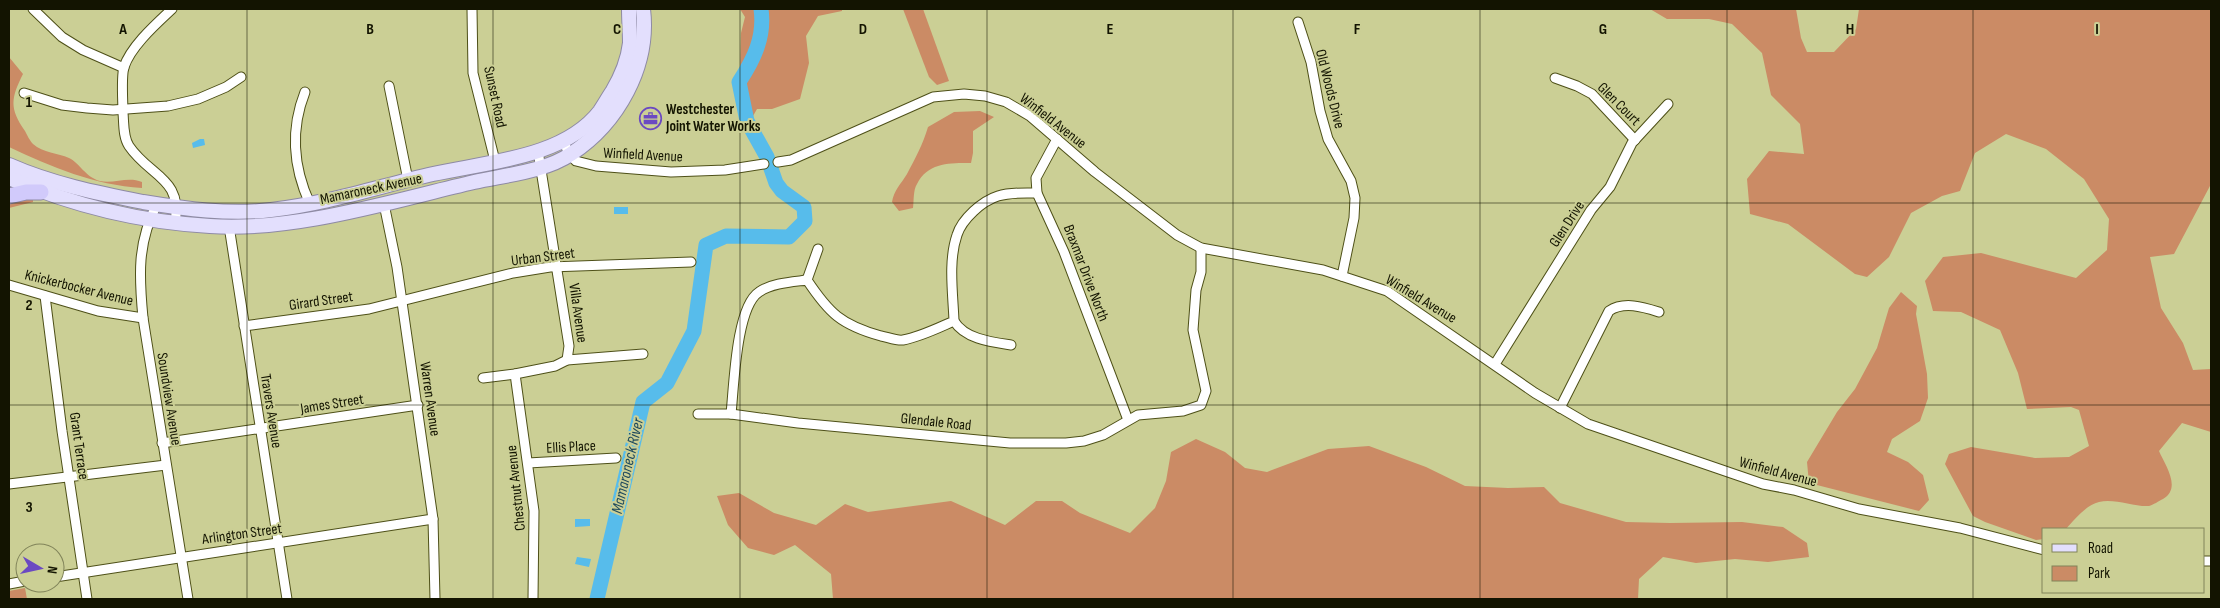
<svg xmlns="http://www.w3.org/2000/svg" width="2220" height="608" font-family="'Sofia Sans Condensed',sans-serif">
<rect width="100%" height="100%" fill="#cbcf95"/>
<g fill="#cb8b65">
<polygon points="740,9 842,9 842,11 818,16 806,36 809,63 800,99 772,109 757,109 745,130 739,121 741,33 745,17"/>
<polygon points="903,9 923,9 949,81 937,85 929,77"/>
<path d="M1650,9H1796L1801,38L1807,52H1834L1856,29L1859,9H2211V184L2174,254L2150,257L2161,308L2183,343L2193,370L2211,369V432L2182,423L2159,451C2165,465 2182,488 2163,499C2159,501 2153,505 2149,506C2134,507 2114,498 2099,502C2086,505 2074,520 2066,529H2044V539L2036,540L1985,522L1973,516L1945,464L1949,454L1971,447L2035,458L2069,457L2089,446L2079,410L2071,407L2027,409L2018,373L2000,330L1961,312L1933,311L1925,281L1943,257L1981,253L2076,278L2107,250L2109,219L2084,179L2046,149L2006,134L1975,153L1960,191L1942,196L1911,213L1889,257L1867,277L1855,274L1788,224L1750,214L1747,179L1769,151L1804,154L1800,124L1771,95L1762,53L1732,24L1709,19H1667Z"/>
<path d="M9,57L23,74C11,98 9,108 25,131C27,135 30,141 33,144C43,153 58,153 69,158C80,163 85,177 100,181C114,184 128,176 142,182V188C94,185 52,167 9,147Z"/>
<path d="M980,111L994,117L973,131V153L971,163C951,163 928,162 917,184C913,190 914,201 913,208L899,211L892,202C894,190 901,184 907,174C915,159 923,144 928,127L954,112Z"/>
<polygon points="22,199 33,200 33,202 9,208 9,201"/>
<polygon points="1901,292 1917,306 1916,314 1927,374 1928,398 1920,421 1892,439 1887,452 1908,462 1923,475 1929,500 1919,511 1809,483 1807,462 1837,412 1855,389 1877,348 1889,308"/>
<polygon points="1196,439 1225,452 1245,468 1267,472 1328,449 1369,446 1426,467 1465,486 1508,488 1544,487 1560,503 1626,522 1670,523 1742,522 1783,527 1807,543 1809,557 1768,562 1735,559 1696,563 1663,557 1639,579 1638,599 833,599 831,574 795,545 774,555 748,548 728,525 717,496 739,493 774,513 816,525 845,504 868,512 951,501 1005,525 1036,501 1062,501 1080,513 1130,533 1155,508 1166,481 1171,452"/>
<polygon points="25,588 27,599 9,599 9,591"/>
</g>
<g fill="#57bceb">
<polygon points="200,139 204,139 205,145 193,148 192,143"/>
<rect x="614" y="207" width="14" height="7"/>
<polygon points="575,519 590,519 590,526 575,527"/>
<polygon points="577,557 591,559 589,567 575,564"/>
</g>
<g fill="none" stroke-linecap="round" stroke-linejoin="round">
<path stroke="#57bceb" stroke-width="15" d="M597,599L643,402L667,383L694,331L706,245L726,236L789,237L805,221L804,207L782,191L776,183L767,157L747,121L739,82C754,59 765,37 761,9"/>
<defs>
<g id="minor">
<polyline points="33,9 62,37 83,50 124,68"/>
<path d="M172,9C156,24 131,46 124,67C121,77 123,102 123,113C124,124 123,137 129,146C150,177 183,178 175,223"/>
<polyline points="472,9 473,73 495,161"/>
<polyline points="1298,22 1311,62 1320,111 1328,139 1351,181 1355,198 1354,218 1342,276"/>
<polyline points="1555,78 1577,86 1592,94 1635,140"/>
<polyline points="389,86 408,180"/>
<path d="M305,92C290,130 293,167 310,204"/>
<polyline points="24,93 62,105 87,108 113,110 168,106 198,99 226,87 241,77"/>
<polyline points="1057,139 1036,178 1037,193 1064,252 1128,420"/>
<polyline points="563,141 570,155 576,161 596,166 671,172 725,170 764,164"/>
<polyline points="538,151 569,346 567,360"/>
<polyline points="778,162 791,160 933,97 964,94 985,96 1006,102 1030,116 1095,172 1177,235 1201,248 1323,270 1387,291 1535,393 1588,424 1763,484 1794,490 1859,509 1960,528 2044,550"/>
<path d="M157,204C137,243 139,276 143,318L188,599"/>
<polyline points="384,204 397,267 433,519 435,599"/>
<polyline points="229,226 287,599"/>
<polyline points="807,280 818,249"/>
<polyline points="9,285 98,311 143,318"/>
<polyline points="45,296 62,431 87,599"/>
<path d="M954,321C965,339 991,342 1011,345"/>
<polyline points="244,326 369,309 513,273 550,267 691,262"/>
<polyline points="1495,364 1591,210 1610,187 1632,143 1668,104"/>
<polyline points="515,374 534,511 533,599"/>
<polyline points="483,378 515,374 555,366 567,360 643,354"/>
<path d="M1560,408L1609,311C1624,301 1643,307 1659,312"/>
<polyline points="698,414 731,414 798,423 1010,443 1066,443 1084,441 1103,435 1138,415 1183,411 1201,405 1206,391 1193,330 1196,290 1201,272 1201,248"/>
<path d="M731,414C734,386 736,307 759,292C772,283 792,282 807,280C829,313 841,325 881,336C887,337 897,341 903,340C920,337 938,328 954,321C953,294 948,261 957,235C962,219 982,201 998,196C1011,192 1024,193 1037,193"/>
<polyline points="162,443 418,405"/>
<polyline points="528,463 616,458"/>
<polyline points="9,484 166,465"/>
<polyline points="2204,561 2211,561"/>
<polyline points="55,577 433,519"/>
<polyline points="9,584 25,581"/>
</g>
<g id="primary">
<path d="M9,165C52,184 97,193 143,202C185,209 229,215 271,210C326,204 380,186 433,174C487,162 564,158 600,111C604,105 608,98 612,92C621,77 628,61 630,43C630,32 629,20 629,9"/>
<path d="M9,178C74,206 140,222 210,226C294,232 392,201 474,182C505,175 544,172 571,154C618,123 650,66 643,9"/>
</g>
<polyline id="motorway" points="9,196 26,192 41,192"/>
</defs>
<use href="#minor" stroke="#4e5018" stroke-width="11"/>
<use href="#primary" stroke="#8e8aa4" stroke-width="16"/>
<use href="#motorway" stroke="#8e8aa4" stroke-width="17"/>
<use href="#minor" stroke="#fff" stroke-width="9"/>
<use href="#primary" stroke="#e3dffd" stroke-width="14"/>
<use href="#motorway" stroke="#d1cafb" stroke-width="15"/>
</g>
<path fill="none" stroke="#131401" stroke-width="1" stroke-opacity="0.55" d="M247,9V599M493,9V599M740,9V599M987,9V599M1233,9V599M1480,9V599M1727,9V599M1973,9V599M9,203H2211M9,405H2211"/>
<defs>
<symbol id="office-ring" viewBox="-11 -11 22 22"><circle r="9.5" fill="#cbcf95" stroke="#6b49c2" stroke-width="1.5"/><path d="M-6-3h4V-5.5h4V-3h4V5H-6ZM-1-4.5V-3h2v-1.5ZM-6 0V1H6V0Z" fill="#6b49c2"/></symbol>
</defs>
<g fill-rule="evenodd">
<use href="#office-ring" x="638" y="106" width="25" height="25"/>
</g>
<g text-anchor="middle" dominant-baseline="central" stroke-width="4" stroke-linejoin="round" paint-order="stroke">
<g font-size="15" fill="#131401" stroke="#cbcf95">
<text transform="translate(1330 89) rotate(76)">Old Woods Drive</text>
<text transform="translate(495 97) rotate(78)">Sunset Road</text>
<text transform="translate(1619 104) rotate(45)">Glen Court</text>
<text transform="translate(1053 121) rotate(38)">Winfield Avenue</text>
<text transform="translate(643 155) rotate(3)">Winfield Avenue</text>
<text transform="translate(371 189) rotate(-12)">Mamaroneck Avenue</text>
<text transform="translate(1567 224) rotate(-57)">Glen Drive</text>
<text transform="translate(543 257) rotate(-7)">Urban Street</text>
<text transform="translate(1086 273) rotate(69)">Braxmar Drive North</text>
<text transform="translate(79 288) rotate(14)">Knickerbocker Avenue</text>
<text transform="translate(1421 299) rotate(31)">Winfield Avenue</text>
<text transform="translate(321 301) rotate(-8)">Girard Street</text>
<text transform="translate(578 313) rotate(82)">Villa Avenue</text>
<text transform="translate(169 399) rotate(81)">Soundview Avenue</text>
<text transform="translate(430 399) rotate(82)">Warren Avenue</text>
<text transform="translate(332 404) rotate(-9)">James Street</text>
<text transform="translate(271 411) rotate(81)">Travers Avenue</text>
<text transform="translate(936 422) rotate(6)">Glendale Road</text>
<text transform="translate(79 446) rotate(82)">Grant Terrace</text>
<text transform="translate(571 447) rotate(-3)">Ellis Place</text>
<text transform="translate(1778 472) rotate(15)">Winfield Avenue</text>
<text transform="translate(516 488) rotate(-96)">Chestnut Avenue</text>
<text transform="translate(242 534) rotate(-8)">Arlington Street</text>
</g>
<g font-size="15" font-weight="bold" fill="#131401" stroke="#cbcf95" text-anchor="start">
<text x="666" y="109">Westchester<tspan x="666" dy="17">Joint Water Works</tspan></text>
</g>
<g font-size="16" font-style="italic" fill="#1d485c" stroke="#cbcf95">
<text transform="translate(628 466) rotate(-77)">Mamaroneck River</text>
</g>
</g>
<g font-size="16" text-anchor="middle" font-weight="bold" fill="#131401" stroke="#cbcf95" stroke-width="4" stroke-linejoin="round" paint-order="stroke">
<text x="123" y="34">A</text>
<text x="370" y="34">B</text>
<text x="617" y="34">C</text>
<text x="863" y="34">D</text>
<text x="1110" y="34">E</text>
<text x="1357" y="34">F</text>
<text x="1603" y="34">G</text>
<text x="1850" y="34">H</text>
<text x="2097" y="34">I</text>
<text x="29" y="107">1</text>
<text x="29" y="310">2</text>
<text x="29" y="512">3</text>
</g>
<rect width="2220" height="608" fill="none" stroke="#131401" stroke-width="20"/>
<rect x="2042" y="528" width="162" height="65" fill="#cbcf95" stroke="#81845a"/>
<rect x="2052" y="544" width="25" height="8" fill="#e3dffd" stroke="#81845a"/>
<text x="2088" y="553" font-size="15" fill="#131401">Road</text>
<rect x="2052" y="566" width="25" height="15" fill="#cb8b65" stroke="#81845a"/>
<text x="2088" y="578" font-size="15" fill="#131401">Park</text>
<g transform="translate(40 568) rotate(99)"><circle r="24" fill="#cbcf95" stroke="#81845a"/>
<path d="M0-4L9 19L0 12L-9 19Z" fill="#6b49c2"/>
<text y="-8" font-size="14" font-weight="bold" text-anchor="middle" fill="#131401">N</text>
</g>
</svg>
